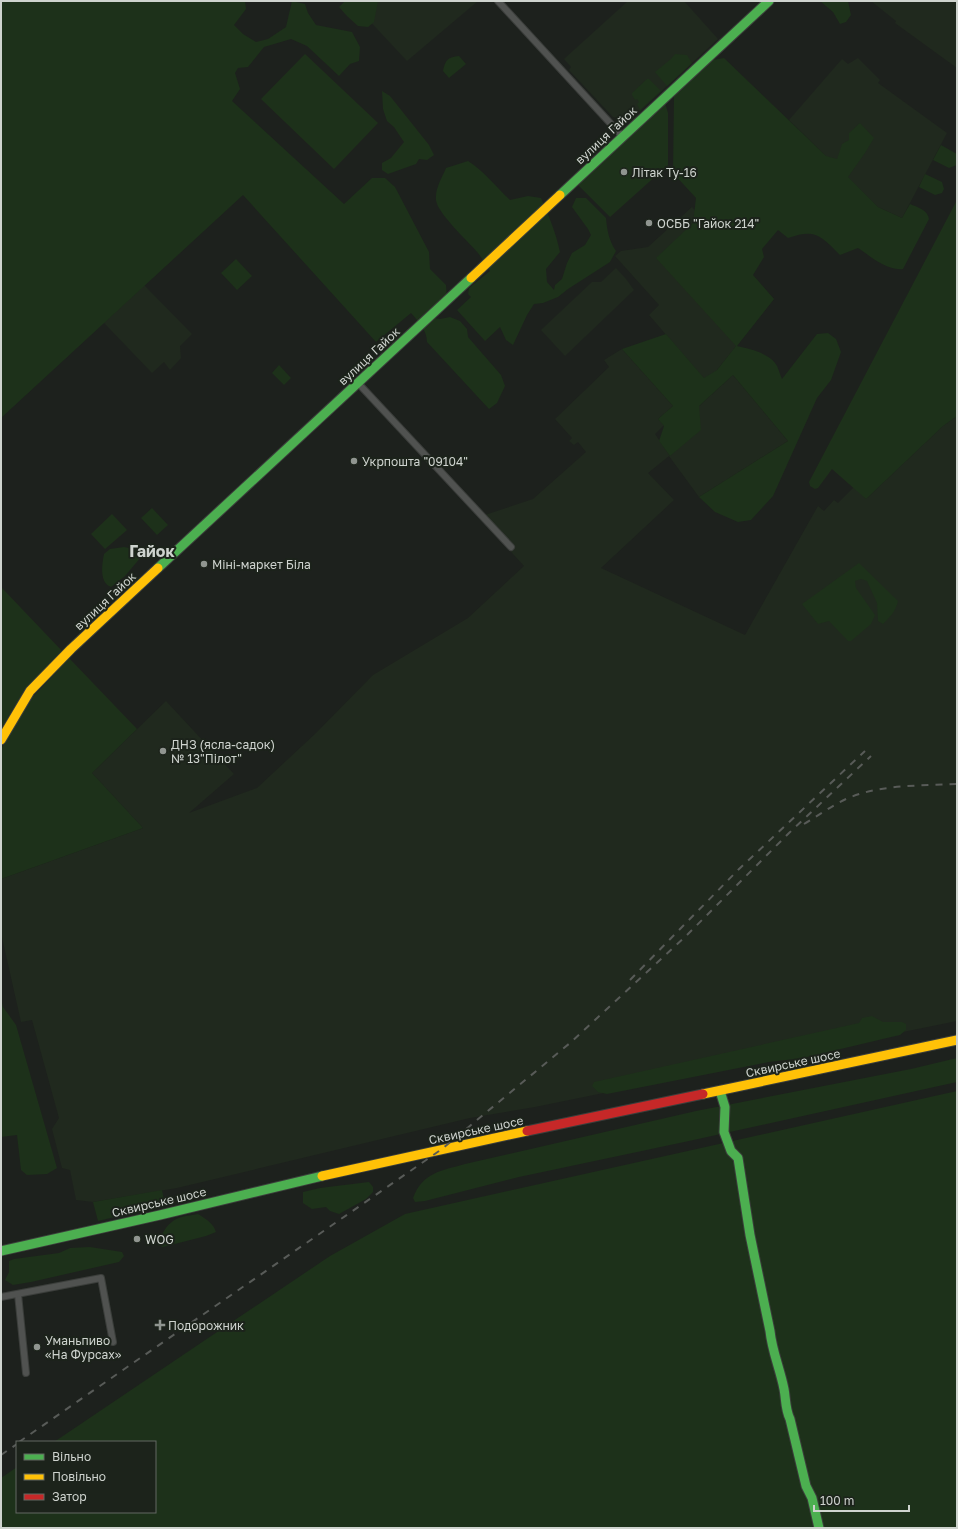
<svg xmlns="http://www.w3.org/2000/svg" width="958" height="1529" font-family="'Golos Text',sans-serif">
<rect width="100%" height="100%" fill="#1d211d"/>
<g fill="#20291e">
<polygon points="351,1 478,1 407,61"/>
<polygon points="628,1 684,1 718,39 629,121 613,117 569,70 571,67 564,59"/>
<polygon points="871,1 957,1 957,68 895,23 896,21"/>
<polygon points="858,58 880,80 878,83 947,133 902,218 878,207 789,120 842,59 848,64"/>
<polygon points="692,207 774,299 717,370 706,381 649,315 659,305 615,256 621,251 648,247"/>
<polygon points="616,268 626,279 634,290 565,356 541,330 592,282 601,282"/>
<polygon points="143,284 192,334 180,346 181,358 170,370 164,362 152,373 85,303"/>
<polygon points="622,349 673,406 658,419 664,425 655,434 670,456 699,406 733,375 788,441 699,497 669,456 648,473 674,500 601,568 745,635 818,506 824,511 834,500 838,503 854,487 866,499 943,426 957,416 957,1021 535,1107 470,1118 177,1188 93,1202 76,1200 70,1170 62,1168 52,1129 59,1118 32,1020 21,1022 1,933 1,879 143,828 92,773 166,701 234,774 189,813 257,788 316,733 373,675 468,618 524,566 479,517 533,499 586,452 578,442 574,445 569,441 572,438 555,419 609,367 604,360"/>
</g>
<g fill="#1d311a">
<path d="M1,1H245L246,9L234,25L243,34L256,42L268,39L286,27L292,1L305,4L308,13L316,25L352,32L360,47L359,61L350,64L339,76L307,46L291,39L264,47L248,67L238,68L235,73L240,89L232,101L344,204L372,178H385L395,187L429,252L430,269L446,285L447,299L429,317L440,319L450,317L460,321L467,329L468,337L501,375L505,386L497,403L489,409L427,342C427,330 418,321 411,313L376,342L243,195L1,418Z"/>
<polygon points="345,1 378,1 374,22 368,27 358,26 347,16 339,7"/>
<polygon points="820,1 848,1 851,15 846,22 840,24 833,12"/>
<polygon points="305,54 378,123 334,169 261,99"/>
<polygon points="675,54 687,55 692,63 667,86 655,72 671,59"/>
<path d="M459,56L466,64L449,78L443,71C445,60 448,57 459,56Z"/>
<path d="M724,58L826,156L837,159L842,144L849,140V133L860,123L874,138L865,153L848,177L878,207L902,218L910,204C917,207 928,210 929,219L903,269C887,271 870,256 858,248L840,255C821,236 816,228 788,238L778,230L762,249L764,257L753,275L774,299L737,346C750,349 770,353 777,366C779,370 780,375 782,379L817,334L828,333L836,339L841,352L831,380L817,398L773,496L751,520L738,522L715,512L699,497L788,441L733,375L699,406L701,430L670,456L659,441L664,426L658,419L673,406L622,349L666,334L704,378L717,370L736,346L656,258L693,223L696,198L673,173L674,96L713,60Z"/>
<polygon points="647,79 649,79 661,91 640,110 637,104 639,102 637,99 635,100 632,95 632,93"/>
<polygon points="382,91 390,96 429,145 434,155 427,160 419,159 416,164 388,174 382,170 382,163 391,158 404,142 394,127 387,121 383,109"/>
<polygon points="665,103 668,113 668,165 610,217 577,184"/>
<polygon points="941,145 957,154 957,165 949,168 933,160"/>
<path d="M468,161C484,171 496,187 510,200L528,196L541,198C549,216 556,233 560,252L546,269L547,282L554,290L555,285L562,279L567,263L572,253L585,245L591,235L588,229L572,207L576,198H586L606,218C607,230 609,241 616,251L610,262L568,289L558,297L543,303L534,304L527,315L513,345L506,340L500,327L485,341L457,310L471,297L468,294L469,288L490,271C486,265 482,258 478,253C468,241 437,213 436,200C435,188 442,178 446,168Z"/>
<polygon points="925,174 942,182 944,189 942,193 935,195 919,187"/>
<polygon points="957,200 957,416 943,426 866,499 832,469 818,488 815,489 810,486 809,482"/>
<polygon points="236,259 252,276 237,290 221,273"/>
<polygon points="279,365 291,378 284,385 272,373"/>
<polygon points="152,508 168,525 157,535 141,518"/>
<polygon points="112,514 127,530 105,549 91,534"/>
<path d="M124,547L134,549L141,554V557L125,576L111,587C99,583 102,564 104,554L110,549Z"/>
<path d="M859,563L898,601C896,611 890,617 883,624L878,621L877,603L867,581L861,579L855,581L856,588L875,615L871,624L851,641H848L829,621L818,624L802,604Z"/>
<polygon points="1,587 62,651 25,689 1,729"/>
<polygon points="69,658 137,729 92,773 143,828 1,879 1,749 32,698"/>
<polygon points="1,998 3,1007 16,1025 57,1168 47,1174 27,1175 21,1170 17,1135 1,1137"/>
<polygon points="872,1016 883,1022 902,1022 906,1024 906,1030 900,1035 887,1038 803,1058 769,1062 607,1094 598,1092 592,1086 594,1082 859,1023 862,1018"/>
<path d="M957,1058V1082L689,1141L519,1177L425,1201L415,1202L413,1198C423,1172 441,1171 465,1164L696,1111L911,1069Z"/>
<polygon points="957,1091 957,1528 1,1528 1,1478 17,1467 17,1512 155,1512 155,1442 54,1442 330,1256 405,1214"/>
<polygon points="369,1182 373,1187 373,1192 366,1199 339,1214 330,1211 326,1207 312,1209 303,1203 303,1192 320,1188"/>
<polygon points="162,1190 165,1205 98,1221 93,1202"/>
<path d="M198,1214C206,1219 213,1223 216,1232L206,1236L163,1247L157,1245C158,1239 161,1236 164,1231C174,1216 182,1217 198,1214Z"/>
<polygon points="90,1247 122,1252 124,1256 119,1262 31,1282 13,1285 5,1280 9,1272 9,1261 14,1259 59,1253 70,1248"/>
</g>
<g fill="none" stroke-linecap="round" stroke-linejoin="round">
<defs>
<g id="street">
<polyline points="498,1 622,136"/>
<polyline points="358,383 511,547"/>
<polyline points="18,1294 26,1373"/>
<polyline points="1,1297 101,1278 113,1342"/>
</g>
<g id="fast">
<polyline points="560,195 769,1"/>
<polyline points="158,568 471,278"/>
<path d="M720,1091L725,1107L724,1132L731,1151L738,1158L750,1235L770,1331C772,1351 780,1369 784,1389C786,1399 785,1409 790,1419L806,1486L812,1498L819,1528"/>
<polyline points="1,1251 160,1215 322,1176"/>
</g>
<g id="slow">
<polyline points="471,278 560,195"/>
<polyline points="1,740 30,691 71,649 158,568"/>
<polyline points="703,1094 957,1040"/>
<polyline points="322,1176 527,1131"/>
</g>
<polyline id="jam" points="527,1131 703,1094"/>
</defs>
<use href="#street" stroke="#3b3e3b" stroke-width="8"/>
<use href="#fast" stroke="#3b3e3b" stroke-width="11"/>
<use href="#slow" stroke="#3b3e3b" stroke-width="11"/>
<use href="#jam" stroke="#3b3e3b" stroke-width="11"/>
<use href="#street" stroke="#505250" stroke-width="6"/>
<use href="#fast" stroke="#4caf50" stroke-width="9"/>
<use href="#slow" stroke="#ffc107" stroke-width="9"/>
<use href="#jam" stroke="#c62828" stroke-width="9"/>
<g stroke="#585b58" stroke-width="2" stroke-dasharray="7 7" stroke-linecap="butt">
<path d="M804,824C818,816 831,806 846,799C880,784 920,786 957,784"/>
<polyline points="630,980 738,870 865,751"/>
<polyline points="19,1442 442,1149 570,1043 686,936 789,833 871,756"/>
<polyline points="1,1455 17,1444"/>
</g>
</g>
<g fill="#909590" stroke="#1c231b" stroke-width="1.5">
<circle cx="624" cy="172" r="4"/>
<circle cx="649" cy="223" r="4"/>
<circle cx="354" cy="461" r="4"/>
<circle cx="204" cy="564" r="4"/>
<circle cx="163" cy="751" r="4"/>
<circle cx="137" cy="1239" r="4"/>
<path d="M158 1319h4v4h4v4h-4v4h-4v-4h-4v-4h4z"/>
<circle cx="37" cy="1347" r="4"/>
</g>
<g text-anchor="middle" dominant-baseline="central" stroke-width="4" stroke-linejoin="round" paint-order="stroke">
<g font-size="12" fill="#ced3ce" stroke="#1c231b">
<text transform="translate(606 135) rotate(-43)">вулиця Гайок</text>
<text transform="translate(369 356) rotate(-43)">вулиця Гайок</text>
<text transform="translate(105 601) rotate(-43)">вулиця Гайок</text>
<text transform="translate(793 1063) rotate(-12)">Сквирське шосе</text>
<text transform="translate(476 1130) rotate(-12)">Сквирське шосе</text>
<text transform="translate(159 1202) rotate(-13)">Сквирське шосе</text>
</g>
<g font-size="12" fill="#ced3ce" stroke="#1c231b" text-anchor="start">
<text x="632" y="172">Літак Ту-16</text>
<text x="657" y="223">ОСББ "Гайок 214"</text>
<text x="362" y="461">Укрпошта "09104"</text>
<text x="212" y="564">Міні-маркет Біла</text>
<text x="171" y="744">ДНЗ (ясла-садок)<tspan x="171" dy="14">№ 13"Пілот"</tspan></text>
<text x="145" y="1239">WOG</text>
<text x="168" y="1325">Подорожник</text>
<text x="45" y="1340">Уманьпиво<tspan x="45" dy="14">«На Фурсах»</tspan></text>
</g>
<g font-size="16" font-weight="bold" fill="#ced3ce" stroke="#1c231b">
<text x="152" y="551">Гайок</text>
</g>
</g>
<rect width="958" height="1529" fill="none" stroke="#ced3ce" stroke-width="4"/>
<rect x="16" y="1441" width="140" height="72" fill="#1c231b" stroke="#636963"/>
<rect x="24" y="1454" width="20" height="6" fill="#4caf50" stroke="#636963"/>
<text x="52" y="1461" font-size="12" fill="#ced3ce">Вільно</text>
<rect x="24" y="1474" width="20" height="6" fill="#ffc107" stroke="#636963"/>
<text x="52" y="1481" font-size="12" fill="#ced3ce">Повільно</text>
<rect x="24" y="1494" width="20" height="6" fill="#c62828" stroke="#636963"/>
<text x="52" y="1501" font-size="12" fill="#ced3ce">Затор</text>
<path d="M814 1505v6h95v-6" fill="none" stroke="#ced3ce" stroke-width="2"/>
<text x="820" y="1505" font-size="12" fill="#ced3ce" stroke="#1c231b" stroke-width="3" paint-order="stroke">100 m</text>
</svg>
